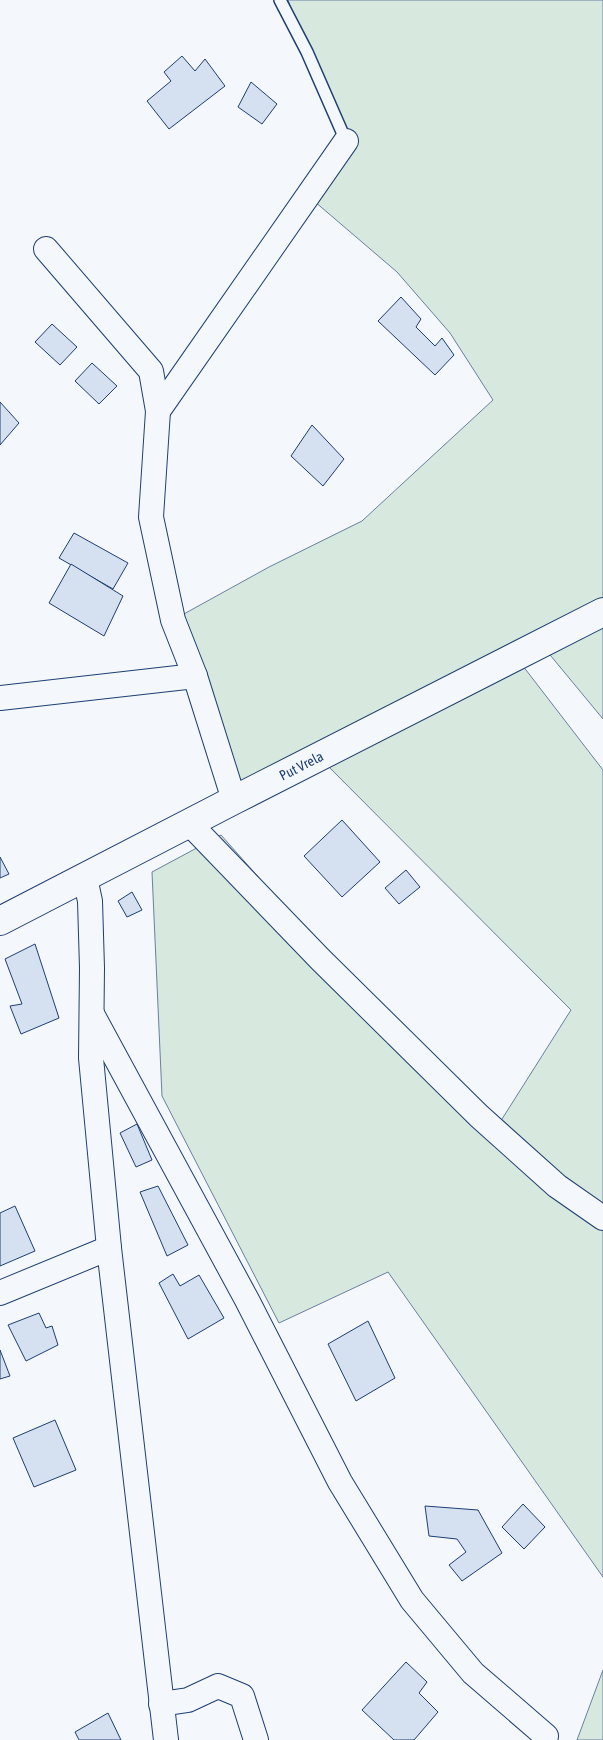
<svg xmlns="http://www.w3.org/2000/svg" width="603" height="1740" font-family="'Asap Condensed',sans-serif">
<rect width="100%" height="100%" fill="#f4f7fb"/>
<g fill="#d7e8df" stroke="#687fa3">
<polygon points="288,0 603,0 603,719 541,644 516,657 603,770 603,1577 388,1272 279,1323 162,1096 152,872 221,835 490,1138 571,1010 319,757 234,800 173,620 269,567 362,521 493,400 450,333 397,272 307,195 341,127 307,52"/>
<polygon points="603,1670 603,1740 577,1740"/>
</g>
<g fill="#d5e0f0" stroke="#1d3f73">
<polygon points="182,56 195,71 205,59 225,86 169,129 147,101 171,81 164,72"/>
<polygon points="251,82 277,104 262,124 238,107"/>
<polygon points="401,297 421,319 416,327 435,346 442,338 454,355 435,375 378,321"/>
<polygon points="52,324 77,347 60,365 35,342"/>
<polygon points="92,363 117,386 99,404 75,381"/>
<polygon points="0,402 19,423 0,445"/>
<polygon points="312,425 344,459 323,486 291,456"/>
<polygon points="74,533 128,563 113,589 59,558"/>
<polygon points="71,564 123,596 104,636 49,603"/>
<polygon points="342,820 380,862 342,897 304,856"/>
<polygon points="0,857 9,874 0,878"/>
<polygon points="406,870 420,887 399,904 385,888"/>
<polygon points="132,892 142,910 127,917 118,901"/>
<polygon points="35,944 59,1018 21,1034 10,1006 22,1004 5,959"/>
<polygon points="137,1124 152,1160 136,1167 120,1133"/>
<polygon points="158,1186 188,1245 167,1256 140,1192"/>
<polygon points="15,1206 35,1251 0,1266 0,1213"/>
<polygon points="173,1274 180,1286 199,1275 224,1318 188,1339 159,1283"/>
<polygon points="39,1313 46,1328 52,1326 58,1345 26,1361 8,1325"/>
<polygon points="368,1321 395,1378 356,1401 328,1344"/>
<polygon points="0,1350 10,1376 0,1379"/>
<polygon points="55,1420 76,1470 34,1487 13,1438"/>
<polygon points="523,1504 545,1527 524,1549 502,1527"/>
<polygon points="425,1506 478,1510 502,1553 462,1581 449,1565 466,1552 457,1539 429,1536"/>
<polygon points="406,1662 427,1682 419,1693 438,1712 414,1740 394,1740 362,1710"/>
<polygon points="108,1713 121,1740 79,1740 75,1732"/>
</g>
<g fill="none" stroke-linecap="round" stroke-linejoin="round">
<defs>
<polyline id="service" points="280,0 307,52 346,141"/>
<g id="minor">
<polyline points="46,249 151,371 158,411 151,517 173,620 195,676 234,800"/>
<polyline points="158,411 346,141"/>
<polyline points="0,698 195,676"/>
<polyline points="189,823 320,959 479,1116 557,1186 603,1218"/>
<polyline points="85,878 90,901 92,968 91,1058 109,1248 166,1740"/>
<polyline points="92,1014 247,1300 340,1482 412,1600 473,1673 546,1736"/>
<polyline points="0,1293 109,1248"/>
<polyline points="161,1704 188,1700 218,1686 242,1696 256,1740"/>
</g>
<g id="secondary">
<path id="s1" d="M0,921L234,800L603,612"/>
</g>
</defs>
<use href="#service" stroke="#1d3f73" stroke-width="14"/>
<use href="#minor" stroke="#1d3f73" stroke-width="26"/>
<use href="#secondary" stroke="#1d3f73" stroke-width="30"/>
<use href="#service" stroke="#f4f7fb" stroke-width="11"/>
<use href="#minor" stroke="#f4f7fb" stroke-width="24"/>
<use href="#secondary" stroke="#f4f7fb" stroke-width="28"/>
</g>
<g text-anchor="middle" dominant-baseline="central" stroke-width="4" stroke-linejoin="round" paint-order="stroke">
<g font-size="14" fill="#1d3f73" stroke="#f4f7fb">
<text stroke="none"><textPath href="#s1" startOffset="339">Put Vrela</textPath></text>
</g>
</g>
</svg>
